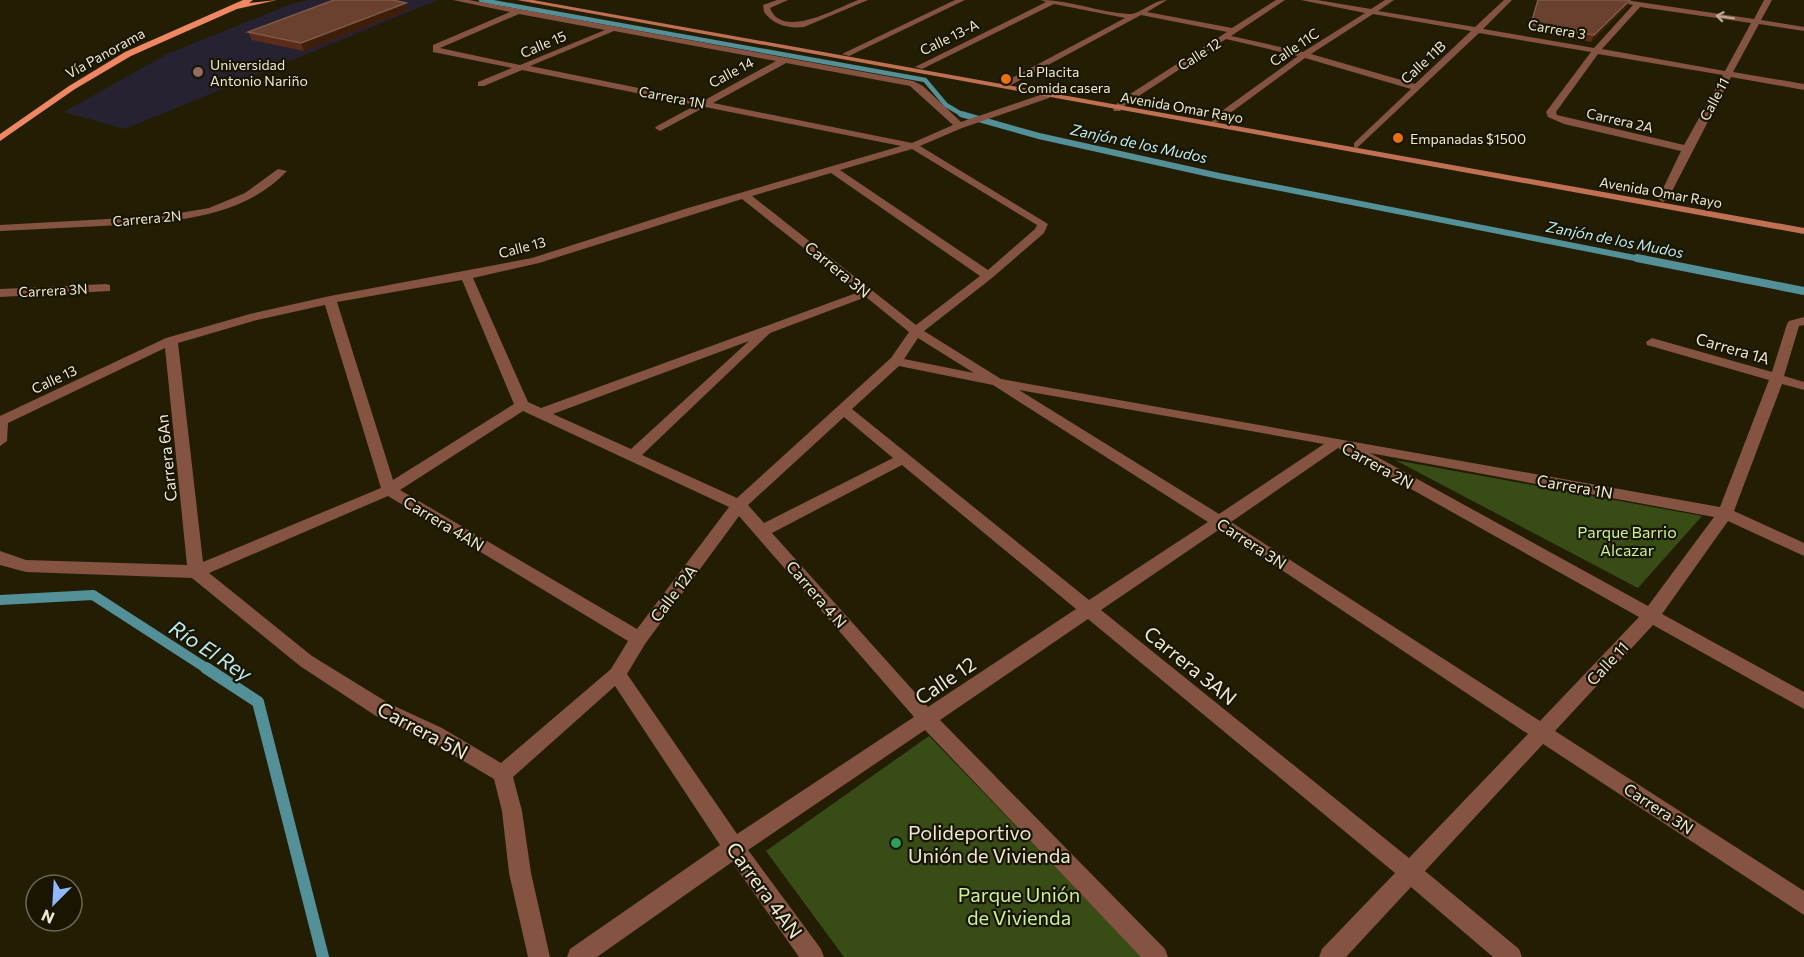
<svg xmlns="http://www.w3.org/2000/svg" width="1804" height="957" font-family="Commissioner,sans-serif">
<rect width="100%" height="100%" fill="#231e03"/>
<polygon fill="#272232" points="309,0 438,0 125,129 64,112 167,54 291,4"/>
<g fill="#384d16">
<polygon points="1395,460 1702,516 1638,588"/>
<polygon points="929,736 1142,957 844,957 766,851"/>
</g>
<g fill="none" stroke-linecap="round" stroke-linejoin="round">
<polyline stroke="#539097" stroke-width="4.5" points="481,0 925,80 946,105 963,115"/>
<polyline stroke="#539097" stroke-width="6" points="961,114 1039,136 1219,176 1645,260"/>
<polyline stroke="#539097" stroke-width="8" points="1637,258 1804,291"/>
<polyline stroke="#539097" stroke-width="10" points="0,600 93,595 209,670"/>
<polyline stroke="#539097" stroke-width="12" points="206,668 258,702 323,957"/>
<g fill="#855342" fill-rule="evenodd">
<path d="M453,0H469L913,81L923,86L961,122L1043,94L1048,88H1054L1055,90L1049,98L962,128L920,146L1048,224L1044,233L992,278L924,331L1001,379L1720,507L1769,380L1647,345L1646,342L1652,338L1772,372L1787,324L1789,321L1804,317V325L1799,326L1784,376L1804,382V390L1782,384L1734,511L1804,543V556L1728,521L1662,614L1804,692V709L1653,625L1555,731L1804,891V915L1543,744L1425,871L1519,949L1522,957H1493L1411,887L1346,957H1319L1322,949L1395,873L1088,619L940,720L1165,949L1168,957H1141L925,730L748,850L821,949L824,957H799L732,862L597,957H567L570,949L720,845L615,686L513,777L522,811L531,873L550,957H528L509,873L502,811L494,779L428,740L376,716L300,666L192,578L26,572L0,565V551L26,560L187,565L165,348L8,423L7,441L0,446V416L166,338L250,314L330,296L532,258L688,208L901,146L705,107L660,131L655,128L657,126L696,105L522,70L484,86H478V82L512,68L433,52V45L510,12ZM519,14L605,30L520,65L440,48ZM614,31L776,61L703,101L530,66ZM786,63L910,86L953,125L912,143L713,103ZM912,149L1037,225L1035,229L988,270L840,170ZM831,173L980,276L916,325L752,196ZM742,199L859,292L541,408L528,402L473,278L539,263ZM462,280L514,404L393,480L337,302ZM866,297L909,332L891,358L737,498L642,455L770,333ZM325,305L381,488L203,562L178,343L257,320ZM918,338L974,373L904,359ZM749,341L631,449L553,414ZM899,366L993,385L1208,522L1089,600L852,409ZM1019,390L1324,444L1219,514ZM523,411L729,507L637,629L400,490ZM844,417L893,458L764,523L748,505ZM1338,448L1639,617L1540,721L1231,522ZM1370,453L1714,517L1648,606ZM902,465L1076,609L928,707L772,533ZM388,496L628,641L611,669L501,763L442,728L390,704L312,656L209,573ZM739,516L914,717L737,834L627,674L645,644ZM1220,529L1528,734L1409,858L1101,610Z"/>
<path d="M777,0H788L770,8C782,40 837,8 858,0H868L804,27C789,29 773,25 764,12L763,5Z"/>
<polygon points="955,0 965,0 849,56 842,54"/>
<path d="M1041,0C1070,0 1098,12 1128,14C1141,15 1152,0 1167,0L1147,12L1232,28L1276,0H1285L1231,36L1303,52L1365,13L1301,0H1317L1371,9L1385,0H1394L1378,11L1475,27L1504,0H1512L1483,29L1594,48L1633,5L1607,0H1625L1754,19L1764,0H1772L1761,20L1804,27V31L1759,24L1733,72L1804,84V90L1731,77L1668,199L1663,202L1658,199L1681,151L1564,124L1548,117L1546,112L1591,52L1479,33L1357,148L1354,147V143L1411,89L1305,58L1218,122H1212V118L1298,56L1226,39L1125,105L1120,111H1114L1113,109L1119,101L1227,32L1141,15L1009,86L1006,85V81L1125,18L1054,4L922,69L915,67L1046,2ZM1640,7L1751,23L1725,71L1602,49ZM1373,14L1471,31L1415,84L1311,54ZM1598,54L1723,75L1684,145L1557,115L1556,112Z"/>
<path d="M278,169L287,171C240,221 165,222 101,226C68,228 34,229 0,231V225L162,216L209,208L245,193Z"/>
<polygon points="106,284 110,285 110,291 0,297 0,289"/>
</g>
<polygon fill="#c07154" fill-rule="evenodd" points="517,0 533,0 1804,228 1804,234"/>
<polygon fill="#ee8762" fill-rule="evenodd" points="243,0 253,0 249,3 277,0 237,9 131,56 75,89 0,141 0,134 69,86 125,52"/>
</g>
<g fill="#5b2c19">
<polygon points="1538,0 1630,0 1627,6 1591,42 1528,31"/>
<polygon points="406,3 408,10 304,51 252,40 248,32"/>
</g>
<g fill="#3e1e08">
<polygon points="1630,0 1627,6 1591,42 1594,35"/>
<polygon points="406,3 408,10 304,51 301,43"/>
</g>
<g fill="#6a402e" stroke="#7e5b48" stroke-width="1.5">
<polygon points="334,0 393,0 406,3 301,43 248,32"/>
<polygon points="1538,0 1630,0 1594,35 1531,24"/>
</g>
<defs><path id="oneway-shaft" d="M-6 0H5M1.5-3L5.5 0L1.5 3" fill="none" stroke-width="1.6" stroke-linecap="round" stroke-linejoin="round" transform="scale(1.5)"/></defs>
<use stroke="#bda594" href="#oneway-shaft" transform="translate(1725 17) rotate(-171)"/>
<circle fill="#8d6e63" stroke="#1a1500" stroke-width="2" cx="198" cy="72" r="6"/>
<g fill="#e8710a" stroke="#1a1500" stroke-width="2">
<circle cx="1006" cy="79" r="6"/>
<circle cx="1398" cy="138" r="6"/>
</g>
<circle fill="#2e9e5b" stroke="#1a1500" stroke-width="2" cx="896" cy="843" r="6"/>
<g text-anchor="middle" dominant-baseline="central" stroke-width="4.5" stroke-linejoin="round" paint-order="stroke">
<g font-size="14" fill="#ebe8d7" stroke="#1a1500">
<text transform="translate(1557 29) rotate(10)">Carrera 3</text>
<text transform="translate(949 37) rotate(-26)">Calle 13-A</text>
<text transform="translate(543 44) rotate(-23)">Calle 15</text>
<text transform="translate(1294 47) rotate(-34)">Calle 11C</text>
<text transform="translate(105 53) rotate(-29)">Vía Panorama</text>
<text transform="translate(1199 54) rotate(-32)">Calle 12</text>
<text transform="translate(1423 62) rotate(-43)">Calle 11B</text>
<text transform="translate(731 72) rotate(-28)">Calle 14</text>
<text transform="translate(672 97) rotate(11)">Carrera 1N</text>
<text transform="translate(1714 99) rotate(-62)">Calle 11</text>
<text transform="translate(1182 107) rotate(10)">Avenida Omar Rayo</text>
<text transform="translate(1620 120) rotate(13)">Carrera 2A</text>
<text transform="translate(1661 192) rotate(10)">Avenida Omar Rayo</text>
<text transform="translate(147 218) rotate(-5)">Carrera 2N</text>
<text transform="translate(522 247) rotate(-15)">Calle 13</text>
<text transform="translate(53 290) rotate(-3)">Carrera 3N</text>
<text transform="translate(54 379) rotate(-25)">Calle 13</text>
</g>
<g font-size="14" fill="#ebe8d7" stroke="#1a1500" text-anchor="start">
<text x="210" y="64">Universidad<tspan x="210" dy="16">Antonio Nariño</tspan></text>
<text x="1018" y="71">La Placita<tspan x="1018" dy="16">Comida casera</tspan></text>
<text x="1410" y="138">Empanadas $1500</text>
</g>
<g font-size="15" font-style="italic" fill="#baebf6" stroke="#1a1500">
<text transform="translate(1139 143) rotate(12)">Zanjón de los Mudos</text>
<text transform="translate(1615 239) rotate(11)">Zanjón de los Mudos</text>
</g>
<g font-size="16" fill="#ebe8d7" stroke="#1a1500">
<text transform="translate(838 269) rotate(39)">Carrera 3N</text>
<text transform="translate(1733 348) rotate(16)">Carrera 1A</text>
<text transform="translate(166 458) rotate(-96)">Carrera 6An</text>
<text transform="translate(1378 465) rotate(29)">Carrera 2N</text>
<text transform="translate(1575 486) rotate(10)">Carrera 1N</text>
<text transform="translate(444 523) rotate(31)">Carrera 4AN</text>
<text transform="translate(1252 543) rotate(33)">Carrera 3N</text>
<text transform="translate(673 593) rotate(-53)">Calle 12A</text>
<text transform="translate(817 594) rotate(49)">Carrera 4 N</text>
<text transform="translate(1607 663) rotate(-47)">Calle 11</text>
<text transform="translate(1659 808) rotate(33)">Carrera 3N</text>
</g>
<g font-size="16" fill="#c9f393" stroke="#1a1500">
<text x="1627" y="531">Parque Barrio<tspan x="1627" dy="18">Alcazar</tspan></text>
</g>
<g font-size="20" fill="#ebe8d7" stroke="#1a1500">
<text transform="translate(1191 665) rotate(39)">Carrera 3AN</text>
<text transform="translate(945 680) rotate(-34)">Calle 12</text>
<text transform="translate(423 730) rotate(28)">Carrera 5N</text>
<text transform="translate(765 890) rotate(54)">Carrera 4AN</text>
</g>
<g font-size="20" fill="#ebe8d7" stroke="#1a1500" text-anchor="start">
<text x="908" y="832">Polideportivo<tspan x="908" dy="23">Unión de Vivienda</tspan></text>
</g>
<g font-size="20" fill="#c9f393" stroke="#1a1500">
<text x="1019" y="894">Parque Unión<tspan x="1019" dy="23">de Vivienda</tspan></text>
</g>
<g font-size="21" font-style="italic" fill="#baebf6" stroke="#1a1500">
<text transform="translate(211 650) rotate(33)">Río El Rey</text>
</g>
</g>
<g transform="translate(54 903) rotate(204)"><circle r="28" fill="#1a1500" stroke="#6e6956" stroke-width="1.5"/>
<path d="M0-4.5L10 22L0 15L-10 22Z" fill="#90b8fd"/>
<text y="-9" font-size="16" font-weight="bold" text-anchor="middle" fill="#ebe8d7">N</text>
</g>
</svg>
